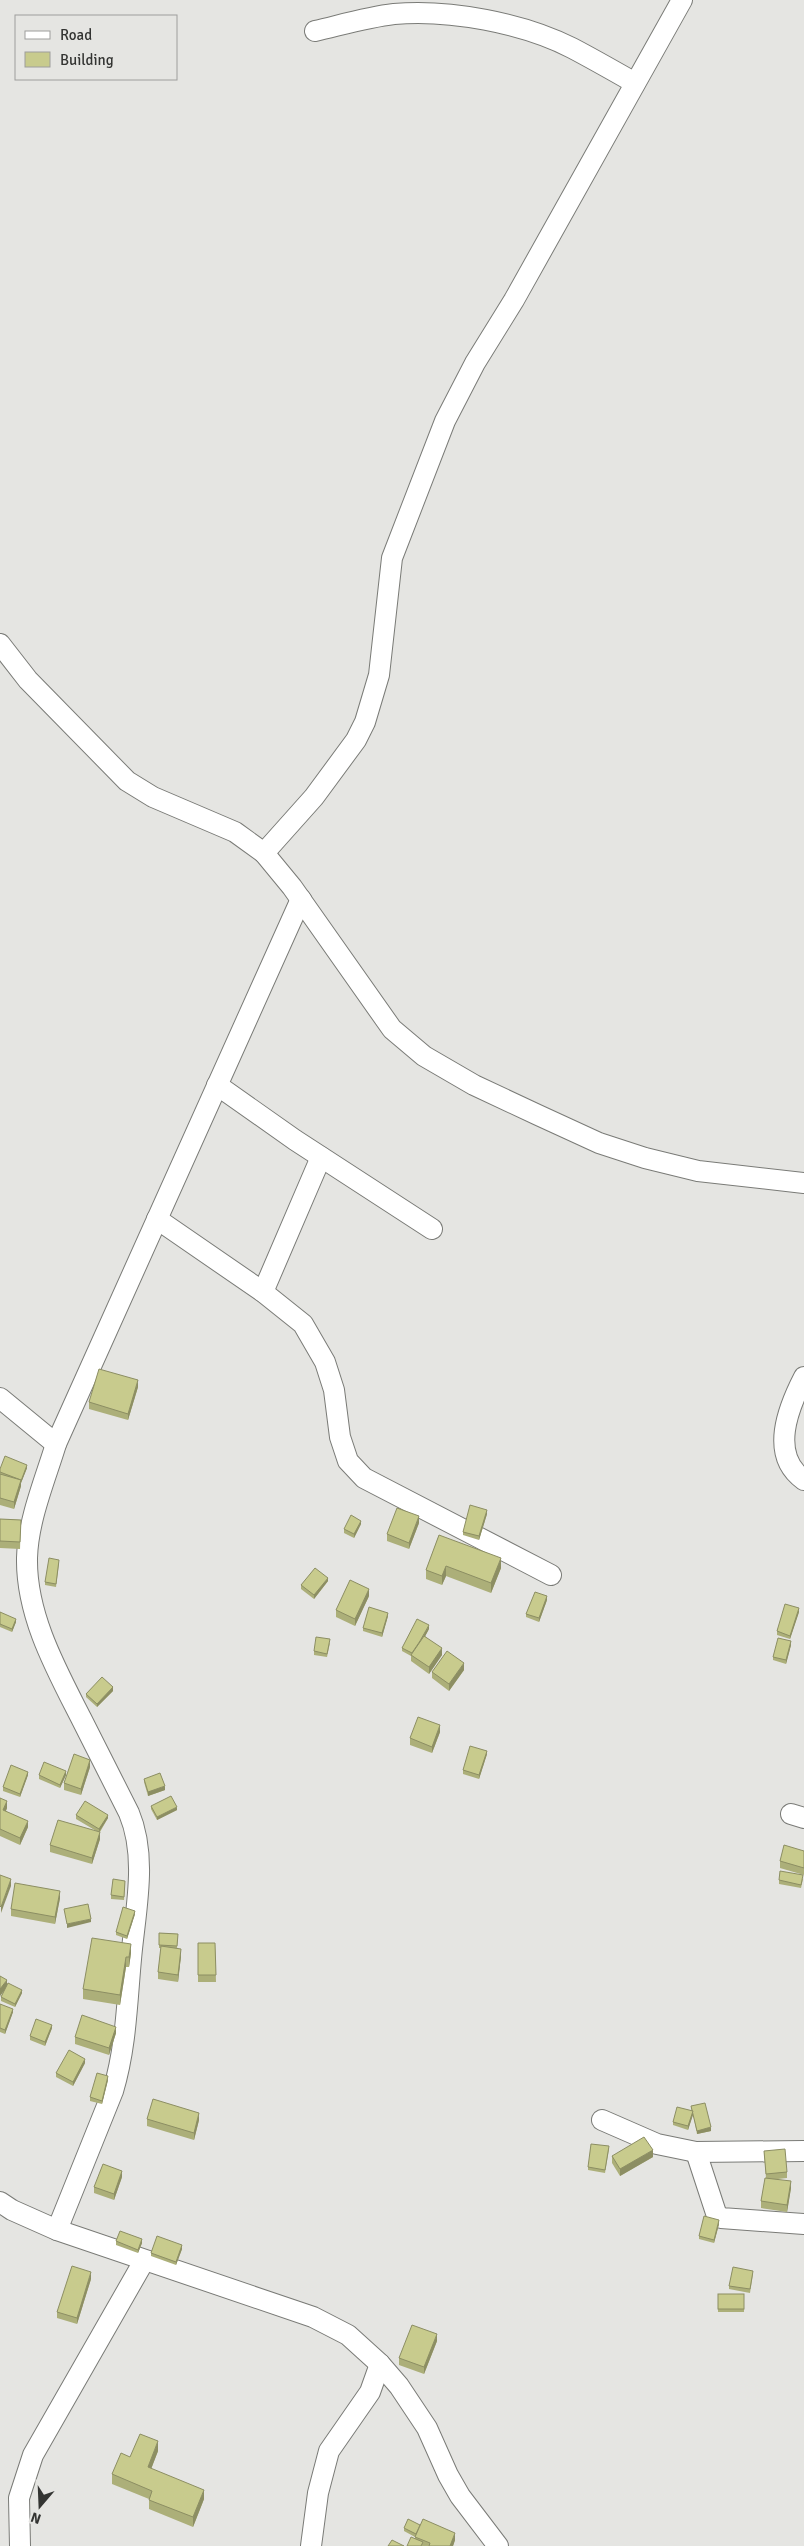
<svg xmlns="http://www.w3.org/2000/svg" width="804" height="2546" font-family="Signika,sans-serif">
<rect width="100%" height="100%" fill="#e5e5e2"/>
<g fill="none" stroke-linecap="round" stroke-linejoin="round">
<defs>
<g id="street">
<path d="M315,31C341,25 368,17 394,14C449,9 523,23 572,48C593,59 614,71 635,83"/>
<polyline points="0,644 28,680 127,781 153,797 235,832 264,853 292,887 392,1029 424,1056 474,1085 538,1115 599,1143 645,1158 698,1171 804,1183"/>
<polyline points="264,853 314,797 356,740 365,722 379,675 392,558 445,421 475,363 514,300 682,0"/>
<polyline points="217,1085 295,1140 432,1229"/>
<polyline points="157,1219 263,1292 303,1324 325,1362 334,1390 340,1437 348,1461 364,1478 551,1575"/>
<polyline points="263,1292 321,1157"/>
<path d="M804,1377C788,1408 769,1455 804,1480"/>
<polyline points="0,1398 56,1444"/>
<polyline points="791,1814 804,1818"/>
<polyline points="602,2120 657,2144 696,2152 804,2151"/>
<polyline points="696,2152 716,2213 721,2218 804,2224"/>
<polyline points="0,2202 12,2210 57,2230 313,2317 348,2335 380,2364 399,2386 427,2428 448,2475 460,2496 498,2546"/>
<path d="M57,2230L113,2091C126,2048 127,2003 131,1959C135,1912 148,1858 129,1813C113,1781 97,1750 81,1718C56,1669 26,1615 27,1558C28,1520 45,1480 56,1444L301,899"/>
<polyline points="20,2546 19,2498 33,2455 144,2261"/>
<polyline points="311,2546 318,2493 329,2451 370,2392 380,2364"/>
</g>
</defs>
<use href="#street" stroke="#7a7b77" stroke-width="22"/>
<use href="#street" stroke="#fff" stroke-width="20"/>
</g>
<g fill="#acaf79">
<polygon points="138,1387 128,1420 89,1409 89,1402"/>
<polygon points="27,1468 21,1483 21,1486 14,1509 0,1505 0,1469"/>
<polygon points="487,1514 479,1540 463,1535 463,1532"/>
<polygon points="0,1519 21,1520 20,1549 0,1548"/>
<polygon points="419,1523 409,1549 387,1541 387,1534"/>
<polygon points="361,1524 354,1538 344,1533 344,1529"/>
<polygon points="439,1535 501,1568 491,1593 446,1576 442,1585 426,1579 426,1570"/>
<polygon points="59,1563 56,1587 45,1585 45,1582"/>
<polygon points="328,1581 314,1599 301,1589 301,1585"/>
<polygon points="369,1596 355,1626 336,1617 336,1610"/>
<polygon points="547,1600 539,1622 526,1617 526,1614"/>
<polygon points="0,1612 16,1622 12,1632 0,1627"/>
<polygon points="799,1612 790,1639 777,1635 777,1631"/>
<polygon points="388,1616 382,1637 363,1631 363,1628"/>
<polygon points="429,1629 425,1636 442,1655 429,1674 411,1661 411,1656 402,1651 402,1648"/>
<polygon points="330,1643 327,1657 314,1655 314,1651"/>
<polygon points="791,1645 786,1664 773,1660 773,1657"/>
<polygon points="464,1670 449,1691 432,1678 432,1672"/>
<polygon points="113,1691 97,1707 86,1697 86,1694"/>
<polygon points="440,1732 432,1753 410,1745 410,1738"/>
<polygon points="487,1754 479,1779 463,1774 463,1770"/>
<polygon points="90,1767 81,1795 64,1790 64,1783"/>
<polygon points="28,1775 20,1797 3,1791 3,1787"/>
<polygon points="39,1775 66,1775 60,1788 39,1779"/>
<polygon points="144,1779 165,1790 148,1796 144,1782"/>
<polygon points="0,1798 7,1808 6,1811 28,1827 20,1845 0,1836"/>
<polygon points="151,1806 177,1810 157,1820 151,1809"/>
<polygon points="76,1815 108,1818 100,1832 100,1839 92,1864 50,1852 50,1845 98,1832 76,1819"/>
<polygon points="804,1851 804,1875 780,1868 780,1861"/>
<polygon points="803,1879 801,1888 779,1884 779,1880"/>
<polygon points="125,1881 124,1900 111,1899 111,1895"/>
<polygon points="60,1898 55,1924 11,1916 11,1909"/>
<polygon points="135,1914 127,1939 116,1935 116,1932"/>
<polygon points="159,1933 178,1934 177,1949 181,1956 178,1982 158,1979 158,1972 161,1948 159,1948"/>
<polygon points="198,1943 215,1943 216,1982 198,1982"/>
<polygon points="131,1953 129,1967 126,1967 120,2005 83,1999 83,1989"/>
<polygon points="0,1976 7,1985 22,1993 15,2007 1,2001 1,1997 4,1990 0,1996"/>
<polygon points="0,2004 13,2012 5,2034 0,2032"/>
<polygon points="52,2028 45,2046 30,2040 30,2036"/>
<polygon points="116,2033 109,2055 75,2044 75,2037"/>
<polygon points="85,2063 73,2086 56,2077 56,2073"/>
<polygon points="108,2080 102,2104 90,2101 90,2097"/>
<polygon points="691,2106 711,2131 697,2134 693,2114 688,2130 673,2125 673,2122 692,2111"/>
<polygon points="147,2119 199,2120 194,2140 147,2126"/>
<polygon points="609,2149 605,2173 588,2170 588,2167"/>
<polygon points="764,2151 787,2172 787,2178 778,2179 791,2188 787,2212 761,2208 761,2201 766,2178"/>
<polygon points="612,2156 653,2157 620,2176 612,2163"/>
<polygon points="122,2177 114,2200 94,2193 94,2187"/>
<polygon points="719,2224 714,2243 699,2239 699,2236"/>
<polygon points="116,2241 142,2243 138,2253 116,2245"/>
<polygon points="182,2249 176,2265 151,2256 151,2253"/>
<polygon points="753,2274 750,2293 729,2289 729,2286"/>
<polygon points="91,2279 77,2324 57,2318 57,2312"/>
<rect x="718" y="2294" width="26" height="18"/>
<polygon points="437,2341 424,2374 399,2365 399,2358"/>
<polygon points="158,2451 151,2469 204,2499 193,2527 149,2509 149,2499 112,2484 112,2474 130,2457"/>
<polygon points="404,2528 455,2540 453,2546 407,2546 415,2539 415,2537 404,2531"/>
</g>
<g fill="#8c8e63">
<polygon points="138,1380 138,1387 128,1420 128,1414"/>
<polygon points="27,1465 27,1468 21,1483 21,1486 14,1509 14,1502 21,1480"/>
<polygon points="487,1510 487,1514 479,1540 479,1536"/>
<polygon points="419,1516 419,1523 409,1549 409,1543"/>
<polygon points="361,1521 361,1524 354,1538 354,1534"/>
<polygon points="501,1558 501,1568 491,1593 491,1583"/>
<polygon points="446,1566 446,1576 442,1585 442,1576"/>
<polygon points="328,1578 328,1581 314,1599 314,1595"/>
<polygon points="369,1589 369,1596 355,1626 355,1619"/>
<polygon points="547,1596 547,1600 539,1622 539,1618"/>
<polygon points="799,1608 799,1612 790,1639 790,1636"/>
<polygon points="388,1613 388,1616 382,1637 382,1633"/>
<polygon points="16,1619 16,1622 12,1632 12,1629"/>
<polygon points="429,1625 429,1629 414,1657 414,1654"/>
<polygon points="791,1641 791,1645 786,1664 786,1660"/>
<polygon points="442,1648 442,1655 429,1674 429,1667"/>
<polygon points="464,1663 464,1670 449,1691 449,1684"/>
<polygon points="113,1687 113,1691 97,1707 97,1704"/>
<polygon points="440,1725 440,1732 432,1753 432,1747"/>
<polygon points="487,1751 487,1754 479,1779 479,1775"/>
<polygon points="90,1760 90,1767 81,1795 81,1789"/>
<polygon points="66,1771 66,1775 60,1788 60,1785"/>
<polygon points="28,1772 28,1775 20,1797 20,1794"/>
<polygon points="165,1786 165,1790 148,1796 148,1792"/>
<polygon points="7,1801 7,1808 3,1817 3,1810"/>
<polygon points="177,1807 177,1810 157,1820 157,1817"/>
<polygon points="108,1815 108,1818 99,1832 99,1829"/>
<polygon points="28,1821 28,1827 20,1845 20,1838"/>
<polygon points="100,1832 100,1839 92,1864 92,1858"/>
<polygon points="11,1879 11,1886 1,1913 1,1907"/>
<polygon points="60,1891 60,1898 55,1924 55,1917"/>
<polygon points="135,1911 135,1914 127,1939 127,1936"/>
<polygon points="91,1919 91,1922 67,1928 67,1924"/>
<polygon points="131,1944 131,1953 129,1967 129,1957"/>
<polygon points="181,1949 181,1956 178,1982 178,1975"/>
<polygon points="126,1957 126,1967 120,2005 120,1995"/>
<polygon points="7,1980 7,1987 0,1996 0,1989"/>
<polygon points="22,1990 22,1993 15,2007 15,2004"/>
<polygon points="13,2009 13,2012 5,2034 5,2030"/>
<polygon points="52,2025 52,2028 45,2046 45,2042"/>
<polygon points="116,2027 116,2033 109,2055 109,2048"/>
<polygon points="85,2059 85,2063 73,2086 73,2082"/>
<polygon points="108,2076 108,2080 102,2104 102,2101"/>
<polygon points="693,2111 693,2115 688,2130 688,2126"/>
<polygon points="199,2113 199,2120 194,2140 194,2133"/>
<polygon points="711,2127 711,2131 697,2134 697,2131"/>
<polygon points="653,2150 653,2157 620,2176 620,2169"/>
<polygon points="122,2171 122,2177 114,2200 114,2194"/>
<polygon points="791,2181 791,2188 787,2212 787,2205"/>
<polygon points="719,2220 719,2224 714,2243 714,2240"/>
<polygon points="142,2239 142,2243 138,2253 138,2250"/>
<polygon points="182,2245 182,2249 176,2265 176,2262"/>
<polygon points="91,2272 91,2279 77,2324 77,2318"/>
<polygon points="437,2334 437,2341 424,2374 424,2367"/>
<polygon points="158,2441 158,2451 148,2477 148,2467"/>
<polygon points="204,2490 204,2499 193,2527 193,2517"/>
<polygon points="455,2533 455,2540 453,2546 450,2546"/>
</g>
<g fill="#c8cb8d" stroke="#8c8e63">
<polygon points="99,1369 138,1380 128,1414 89,1402"/>
<polygon points="5,1456 27,1465 21,1481 21,1480 0,1472 0,1469"/>
<polygon points="0,1474 21,1480 14,1502 0,1498"/>
<polygon points="470,1505 487,1510 479,1536 463,1532"/>
<polygon points="397,1508 419,1516 409,1543 387,1534"/>
<polygon points="351,1515 361,1521 354,1534 344,1529"/>
<polygon points="0,1519 21,1520 20,1542 0,1541"/>
<polygon points="439,1535 501,1558 491,1583 446,1566 442,1576 426,1570"/>
<polygon points="49,1558 59,1560 56,1584 45,1582"/>
<polygon points="315,1568 328,1578 314,1595 301,1585"/>
<polygon points="350,1580 369,1589 355,1619 336,1610"/>
<polygon points="535,1592 547,1596 539,1618 526,1614"/>
<polygon points="785,1604 799,1608 790,1636 777,1631"/>
<polygon points="369,1607 388,1613 382,1633 363,1628"/>
<polygon points="0,1612 16,1619 12,1629 0,1624"/>
<polygon points="417,1619 429,1625 420,1641 412,1653 402,1648"/>
<polygon points="424,1636 442,1648 429,1667 411,1655"/>
<polygon points="316,1637 330,1639 327,1654 314,1651"/>
<polygon points="778,1638 791,1641 786,1660 773,1657"/>
<polygon points="447,1651 464,1663 449,1684 432,1672"/>
<polygon points="102,1677 113,1687 97,1704 86,1694"/>
<polygon points="418,1717 440,1725 432,1747 410,1738"/>
<polygon points="470,1746 487,1751 479,1775 463,1770"/>
<polygon points="74,1754 90,1760 81,1789 64,1783"/>
<polygon points="44,1762 66,1771 60,1785 39,1775"/>
<polygon points="11,1765 28,1772 20,1794 3,1787"/>
<polygon points="160,1773 165,1786 148,1792 144,1779"/>
<polygon points="171,1796 177,1807 157,1817 151,1806"/>
<polygon points="0,1798 7,1801 3,1810 28,1821 20,1838 0,1829"/>
<polygon points="85,1801 108,1815 99,1829 76,1815"/>
<polygon points="58,1820 100,1832 92,1858 50,1845"/>
<polygon points="784,1845 804,1851 804,1868 780,1861"/>
<polygon points="780,1871 803,1875 801,1885 779,1880"/>
<polygon points="0,1875 11,1879 1,1907 0,1906"/>
<polygon points="113,1879 125,1881 124,1897 111,1895"/>
<polygon points="15,1883 60,1891 55,1917 11,1909"/>
<polygon points="88,1904 91,1919 67,1924 64,1909"/>
<polygon points="123,1907 135,1911 127,1936 116,1932"/>
<polygon points="159,1933 178,1934 177,1946 159,1945"/>
<polygon points="92,1938 131,1944 129,1957 126,1957 120,1995 83,1989"/>
<polygon points="198,1943 215,1943 216,1975 198,1975"/>
<polygon points="161,1946 181,1949 178,1975 158,1972"/>
<polygon points="0,1976 7,1980 0,1989"/>
<polygon points="8,1983 22,1990 15,2004 1,1997"/>
<polygon points="0,2004 13,2009 5,2030 0,2028"/>
<polygon points="82,2015 116,2027 109,2048 75,2037"/>
<polygon points="36,2019 52,2025 45,2042 30,2036"/>
<polygon points="69,2050 85,2059 73,2082 56,2073"/>
<polygon points="97,2073 108,2076 102,2101 90,2097"/>
<polygon points="153,2099 199,2113 194,2133 147,2119"/>
<polygon points="705,2103 711,2127 697,2131 691,2106"/>
<polygon points="677,2107 693,2111 688,2126 673,2122"/>
<polygon points="644,2137 653,2150 620,2169 612,2156"/>
<polygon points="591,2144 609,2146 605,2170 588,2167"/>
<polygon points="785,2149 787,2172 766,2174 764,2151"/>
<polygon points="103,2164 122,2171 114,2194 94,2187"/>
<polygon points="765,2178 791,2181 787,2205 761,2201"/>
<polygon points="704,2216 719,2220 714,2240 699,2236"/>
<polygon points="120,2231 142,2239 138,2250 116,2241"/>
<polygon points="157,2236 182,2245 176,2262 151,2253"/>
<polygon points="72,2266 91,2272 77,2318 57,2312"/>
<polygon points="733,2267 753,2271 750,2289 729,2286"/>
<rect x="718" y="2294" width="26" height="15"/>
<polygon points="412,2325 437,2334 424,2367 399,2358"/>
<polygon points="140,2434 158,2441 148,2467 204,2490 193,2517 149,2500 152,2491 112,2474 121,2453 130,2457"/>
<polygon points="408,2519 420,2525 416,2534 404,2528"/>
<polygon points="423,2519 455,2533 450,2546 429,2546 430,2543 415,2537"/>
<polygon points="411,2537 423,2542 421,2546 407,2546"/>
<polygon points="392,2540 404,2546 388,2546"/>
</g>
<rect x="15" y="15" width="162" height="65" fill="#e5e5e2" stroke="#9e9e9c"/>
<rect x="25" y="31" width="25" height="8" fill="#ffffff" stroke="#9e9e9c"/>
<text x="60" y="40" font-size="15" fill="#333432">Road</text>
<rect x="25" y="52" width="25" height="15" fill="#c8cb8d" stroke="#9e9e9c"/>
<text x="60" y="65" font-size="15" fill="#333432">Building</text>
<g transform="translate(40 2506) rotate(199)" stroke="#e5e5e2" stroke-width="4" paint-order="stroke">
<path d="M0-4L9 19L0 12L-9 19Z" fill="#333432"/>
<text y="-8" font-size="14" font-weight="bold" text-anchor="middle" fill="#333432">N</text>
</g>
</svg>
